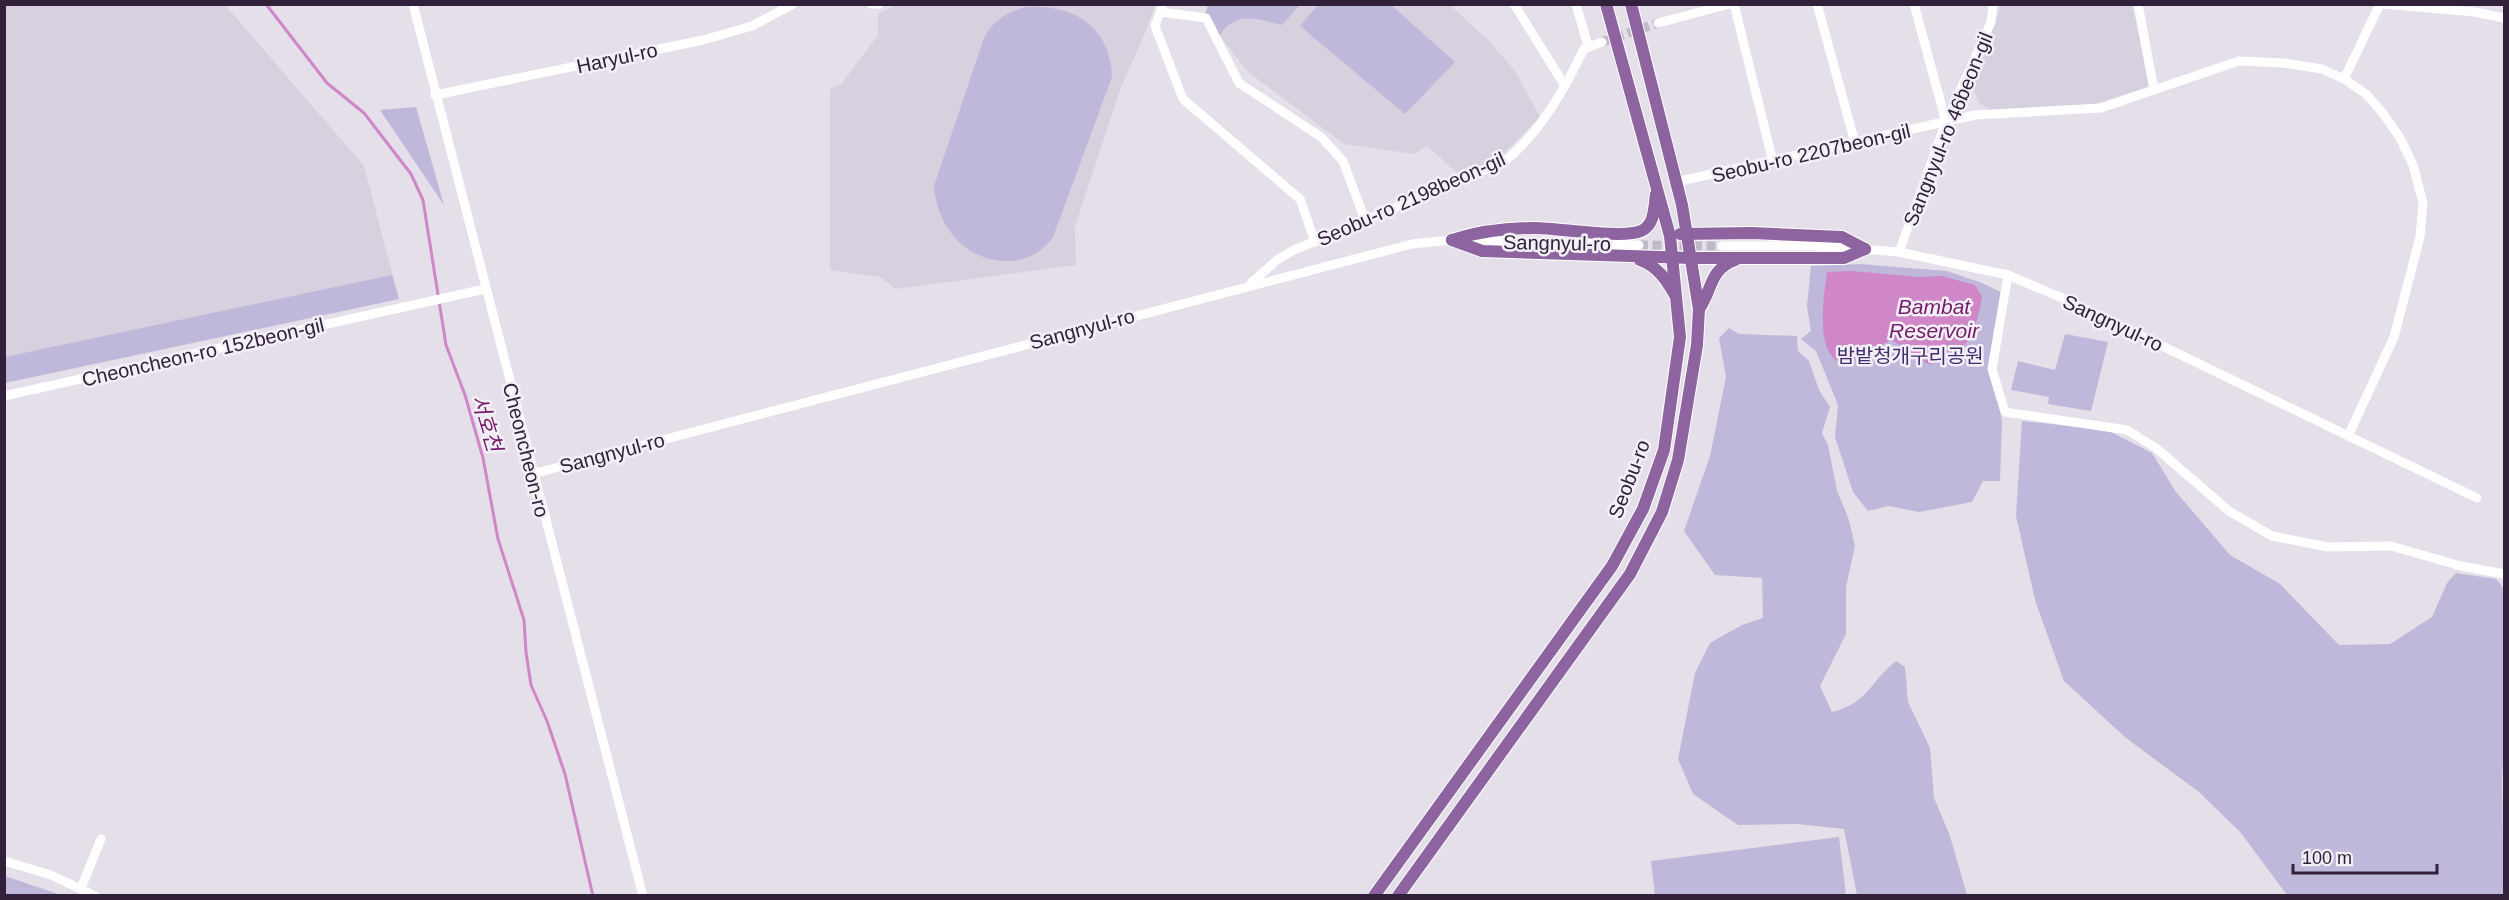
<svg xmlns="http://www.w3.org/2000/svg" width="2509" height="900" font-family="Helvetica,'Noto Sans KR',sans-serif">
<rect width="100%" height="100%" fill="#e5dfea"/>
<g fill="#d7d0de">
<polygon points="5,5 225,5 364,166 399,299 5,382"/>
<polygon points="897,5 1155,5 1146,31 1120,90 1075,227 1076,265 896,289 880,277 830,270 830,89 842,83 878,35 878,14"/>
<polygon points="1300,5 1450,5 1489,41 1515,71 1540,117 1499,158 1459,174 1427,146 1414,154 1344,144 1248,72 1220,36 1234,20 1242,17 1282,25"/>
<polygon points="2001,5 2132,5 2150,86 2094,104 1993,111 1979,103 1973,87"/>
</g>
<g fill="#bfb8db">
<path d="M1208,5H1300L1282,25C1256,20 1236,9 1220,36L1205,14Z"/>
<polygon points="1318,5 1391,5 1455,62 1405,114 1300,26"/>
<path d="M1026,7C1073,4 1110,26 1112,77L1053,237C1042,252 1029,259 1011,261C966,263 937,227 934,186L984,38C993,20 1007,12 1026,7Z"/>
<polygon points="416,107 444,205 380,110"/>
<polygon points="1860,264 1947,271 1982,283 2009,296 1995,373 2002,422 2000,481 1983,481 1972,502 1919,512 1889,506 1868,511 1853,492 1835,437 1838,405 1816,351 1801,339 1811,331 1807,306 1811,266"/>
<polygon points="392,275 399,299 5,383 5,357"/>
<path d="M1729,328L1739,334L1797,336L1798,351L1809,361L1819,390L1830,407L1822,433L1828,445L1837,491L1848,517L1855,546L1846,587V634L1820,686L1832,712C1868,703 1870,682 1896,661L1905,667L1908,702L1930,748L1934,798L1950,836L1967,895H1857L1844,829L1797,824L1738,825L1693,794L1678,759L1695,673L1710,643L1742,625L1763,618L1762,578L1715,575L1684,531L1710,456L1726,377L1719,338Z"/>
<polygon points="2065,334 2108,342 2091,411 2048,404 2049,397 2011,390 2018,361 2055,370"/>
<polygon points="2022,421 2107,430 2152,453 2176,492 2230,555 2280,584 2339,645 2390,644 2432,617 2447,583 2456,573 2496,579 2504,589 2504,745 2502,781 2504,895 2287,895 2241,833 2199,792 2126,738 2064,681 2035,600 2016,516"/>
<polygon points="1839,837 1846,895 1655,895 1651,861"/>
<polygon points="4,876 5,876 61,895 5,895"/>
</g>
<path fill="#cf87c8" d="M1852,271L1918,277L1942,276L1975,285L1982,297C1978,321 1971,348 1947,361C1942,363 1934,363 1928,364L1892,340L1860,355L1846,364C1813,359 1824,296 1827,272Z"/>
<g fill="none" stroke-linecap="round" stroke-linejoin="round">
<polyline stroke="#cf87c8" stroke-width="3" points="266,4 327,83 364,113 411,174 423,200 446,345 465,395 483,458 498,539 524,620 526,652 531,685 547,721 565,774 593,896"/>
<g stroke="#c1b9c7" stroke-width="9" stroke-dasharray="9 4.5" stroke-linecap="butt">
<polyline points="1602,42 1658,23"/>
<polyline points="1639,245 1722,246"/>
</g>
<defs>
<g id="major">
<polyline points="1680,234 1752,233 1842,237 1865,249"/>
<polyline points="1452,240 1482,251 1691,258 1844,258 1865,249"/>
<path d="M1452,240C1480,231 1506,228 1535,228C1559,228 1622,239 1641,231C1655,225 1654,207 1656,194"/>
<path d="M1640,260C1658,267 1666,279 1675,295"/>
<path d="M1699,309C1713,289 1709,270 1735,260"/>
<polyline points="1374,896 1612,566 1643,509 1664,450 1680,337 1670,236 1606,4"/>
<polyline points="1398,896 1630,574 1662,512 1678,460 1697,345 1699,309 1682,205 1631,4"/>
</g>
</defs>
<use href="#major" stroke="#fff" stroke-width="14"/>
<g stroke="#fff" stroke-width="9">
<polyline points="413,4 643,896"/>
<polyline points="871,4 879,4"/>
<polyline points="1163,4 1155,26 1183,99 1300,199 1315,242"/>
<polyline points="1514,4 1565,86"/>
<polyline points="1576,4 1588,46"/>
<polyline points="1734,4 1773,162"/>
<polyline points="1817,4 1855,143"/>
<polyline points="1914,4 1946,122"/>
<polyline points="2138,4 2154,90"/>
<polyline points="2383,4 2475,12 2504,18"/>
<polyline points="1160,12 1206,18 1239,83 1321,137 1343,161 1365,220"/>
<polyline points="1658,23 1730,4"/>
<polyline points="2344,79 2380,4"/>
<polyline points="435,95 703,40 752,26 793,4"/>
<polyline points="1676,182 1975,115 2101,108 2239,61 2284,63 2322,69 2344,79 2366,94 2382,112 2400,138 2413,165 2423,203 2420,237 2394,337 2349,434"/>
<polyline points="1722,246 1817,246 1899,252 2008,275 2069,301 2477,498"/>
<polyline points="1899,252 1946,122 1991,22 1993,4"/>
<polyline points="2008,275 1992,369 2005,412 2127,430 2156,448 2229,511 2272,536 2328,547 2391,546 2461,566 2504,574"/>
<path d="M1251,283L1277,260L1294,250L1504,162C1541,131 1563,92 1584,49L1602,42"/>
<polyline points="4,396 485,289"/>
<polyline points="532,474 1412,244 1452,240 1639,245"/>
<polyline points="4,861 51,875 95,896"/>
<polyline points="81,888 101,839"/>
</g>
<use href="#major" stroke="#8d649f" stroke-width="12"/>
</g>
<g text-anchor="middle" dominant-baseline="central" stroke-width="5" stroke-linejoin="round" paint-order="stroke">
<g font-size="20" fill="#31203a" stroke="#f3eff7">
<text transform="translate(617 58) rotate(-12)">Haryul-ro</text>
<text transform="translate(1948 129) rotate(-68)">Sangnyul-ro 46beon-gil</text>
<text transform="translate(1811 153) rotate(-13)">Seobu-ro 2207beon-gil</text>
<text transform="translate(1411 199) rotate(-24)">Seobu-ro 2198beon-gil</text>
<text transform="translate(1557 243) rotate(1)">Sangnyul-ro</text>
<text transform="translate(2113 323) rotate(25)">Sangnyul-ro</text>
<text transform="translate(1082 329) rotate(-15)">Sangnyul-ro</text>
<text transform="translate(203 352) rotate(-13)">Cheoncheon-ro 152beon-gil</text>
<text transform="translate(526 450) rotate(76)">Cheoncheon-ro</text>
<text transform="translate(612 453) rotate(-15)">Sangnyul-ro</text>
<text transform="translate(1629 479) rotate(-69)">Seobu-ro</text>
</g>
<g font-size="20" fill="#422c70" stroke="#f3eff7">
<text x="1910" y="356">밤밭청개구리공원</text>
</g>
<g font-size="21" font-style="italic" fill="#741c6a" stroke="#f3eff7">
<text x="1934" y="306">Bambat<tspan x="1934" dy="24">Reservoir</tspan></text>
<text transform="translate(487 423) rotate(73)">서호천</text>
</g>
</g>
<rect width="2509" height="900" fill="none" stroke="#31203a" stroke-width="12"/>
<path d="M2293 864v9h144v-9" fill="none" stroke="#31203a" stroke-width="3"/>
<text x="2302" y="864" font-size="18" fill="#31203a" stroke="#f3eff7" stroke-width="4.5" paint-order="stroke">100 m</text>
</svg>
